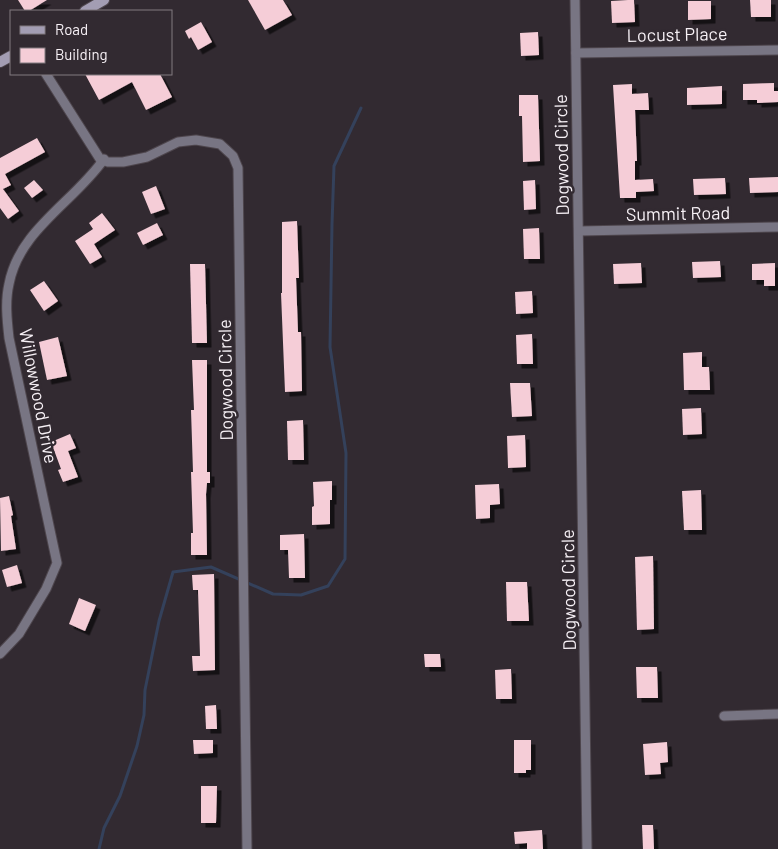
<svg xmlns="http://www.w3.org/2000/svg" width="778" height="849" font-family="Barlow,sans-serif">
<defs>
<filter id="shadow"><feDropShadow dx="4.5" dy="4.5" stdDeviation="0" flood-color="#0009"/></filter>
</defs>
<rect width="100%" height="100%" fill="#322a31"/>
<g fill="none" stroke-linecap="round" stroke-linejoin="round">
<polyline stroke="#34415b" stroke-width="3" points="99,849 104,828 120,796 137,746 144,715 145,690 159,621 173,572 211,567 273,594 301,595 328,586 345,559 346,453 330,347 332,224 334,166 361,108"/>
</g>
<g fill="#f5cdd7" filter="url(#shadow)">
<polygon points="18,0 47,0 29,11 25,11"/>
<polygon points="248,0 283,0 292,15 265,30"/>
<polygon points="628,0 634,0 635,22 612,23 611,1"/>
<polygon points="750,0 771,0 771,17 751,17"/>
<polygon points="688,1 711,1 711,19 688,20"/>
<polygon points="201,22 212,42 198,50 191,37 189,39 185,31"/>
<polygon points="538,32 539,55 521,56 520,33"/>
<polygon points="85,74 160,74 172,97 146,110 132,82 99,100"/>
<polygon points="774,83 774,91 778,91 778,102 757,103 757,100 743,100 743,84"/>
<polygon points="632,84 632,94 648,93 649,110 635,110 637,161 635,161 635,180 653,179 654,191 636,192 636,198 620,198 613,85"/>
<polygon points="722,86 722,104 687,105 687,88"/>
<polygon points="519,95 538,95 540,161 523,162 522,116 519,116"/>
<polygon points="37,138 45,152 5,174 11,185 3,189 19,211 8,219 0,208 0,158"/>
<polygon points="778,177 778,192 750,193 749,178"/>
<polygon points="725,178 726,194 694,195 693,179"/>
<polygon points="34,180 43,190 32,198 24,188"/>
<polygon points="535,180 536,209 524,210 523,181"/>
<polygon points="156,186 165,209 151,214 142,192"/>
<polygon points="102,213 115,230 94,244 102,257 90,264 75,241 93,229 89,223"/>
<polygon points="297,221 299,278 296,278 298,332 301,332 302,391 285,392 281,293 282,293 282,222"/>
<polygon points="157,223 163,235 143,245 137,233"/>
<polygon points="539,228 540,259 524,259 523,229"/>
<polygon points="720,261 721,277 693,278 692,262"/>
<polygon points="641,263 642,283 614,284 613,264"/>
<polygon points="775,263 775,286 764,286 764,280 752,280 752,264"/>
<polygon points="190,264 205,264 207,343 192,343"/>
<polygon points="44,281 58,301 44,311 30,290"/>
<polygon points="532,291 533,313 516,314 515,292"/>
<polygon points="532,334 533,364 517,364 516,335"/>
<polygon points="58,337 67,376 47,380 39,342"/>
<polygon points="702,352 702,367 709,367 710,390 684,390 683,353"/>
<polygon points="192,360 207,360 207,472 210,472 210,483 207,483 206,494 207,555 191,555 191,533 193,533 191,472 193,472 191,410 194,410"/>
<polygon points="510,383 530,383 532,416 512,417"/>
<polygon points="701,408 702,434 683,435 682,409"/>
<polygon points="303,420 304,460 288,460 287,421"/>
<polygon points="70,434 76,448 68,451 78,477 63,482 58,470 61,469 51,442"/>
<polygon points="525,435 526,467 508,468 507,436"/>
<polygon points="332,481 332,500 330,500 330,524 312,525 312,507 314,506 313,482"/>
<polygon points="499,484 500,504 490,505 490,518 476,519 475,485"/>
<polygon points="701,490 702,530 684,530 682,491"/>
<polygon points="9,496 13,515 11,516 16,549 1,551 0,498"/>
<polygon points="304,534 305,578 289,578 288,550 280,550 280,535"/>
<polygon points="653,556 654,629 637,630 635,557"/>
<polygon points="17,565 22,583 7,587 2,570"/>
<polygon points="214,574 215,670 193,671 192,656 200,656 198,590 193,590 192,575"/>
<polygon points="506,582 527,582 529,621 507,621"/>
<polygon points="79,598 96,605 85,631 69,624"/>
<polygon points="424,654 440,654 441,667 425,667"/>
<polygon points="636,667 657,667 658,698 637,698"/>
<polygon points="511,669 512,699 496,699 495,670"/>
<polygon points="216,705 217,729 206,729 205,706"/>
<polygon points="193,740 213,740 213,753 194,754"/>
<polygon points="514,740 531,740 531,770 526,770 526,773 514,773"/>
<polygon points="667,742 668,762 660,763 661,774 645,775 643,744"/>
<polygon points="201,786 217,786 216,823 201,823"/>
<polygon points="642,825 653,825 654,849 643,849"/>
<polygon points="542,830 543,849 527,849 527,843 515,844 514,832"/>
</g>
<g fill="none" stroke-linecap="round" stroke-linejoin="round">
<defs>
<g id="street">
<polyline points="575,0 587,849"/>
<polyline points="576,53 778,50"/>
<polyline points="46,74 100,159 108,162 123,162 147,157 178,142 196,140 220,144 233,156 238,168 247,849"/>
<polyline points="579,231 778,227"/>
<path d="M0,654L19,634L46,589L57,563L9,338C7,320 5,301 9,284C19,230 74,202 104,159"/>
<polyline points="724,716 778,714"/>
</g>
<g id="secondary">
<polyline points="85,11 104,0"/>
<polyline points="0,62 11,56"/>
</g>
</defs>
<use href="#street" stroke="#4e464d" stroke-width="11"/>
<use href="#secondary" stroke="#4e464d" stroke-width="12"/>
<use href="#street" stroke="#787583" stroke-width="9"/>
<use href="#secondary" stroke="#a39db3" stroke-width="10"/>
</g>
<g text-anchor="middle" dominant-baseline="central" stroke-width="5" stroke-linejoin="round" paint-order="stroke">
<g font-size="18" fill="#f7f1f6" stroke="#322a31">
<text transform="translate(677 34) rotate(-1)">Locust Place</text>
<text transform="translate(561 155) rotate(-91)">Dogwood Circle</text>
<text transform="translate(678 213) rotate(-1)">Summit Road</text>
<text transform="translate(225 380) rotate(-91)">Dogwood Circle</text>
<text transform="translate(39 396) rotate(79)">Willowwood Drive</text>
<text transform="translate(568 590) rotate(-91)">Dogwood Circle</text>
</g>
</g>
<rect x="10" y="10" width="162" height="65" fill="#322a31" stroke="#817a80"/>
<rect x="20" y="26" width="25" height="8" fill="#a39db3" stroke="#817a80"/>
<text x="55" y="35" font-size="15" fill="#f7f1f6">Road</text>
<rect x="20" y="48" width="25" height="15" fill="#f5cdd7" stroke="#817a80"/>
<text x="55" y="60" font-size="15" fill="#f7f1f6">Building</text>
</svg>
